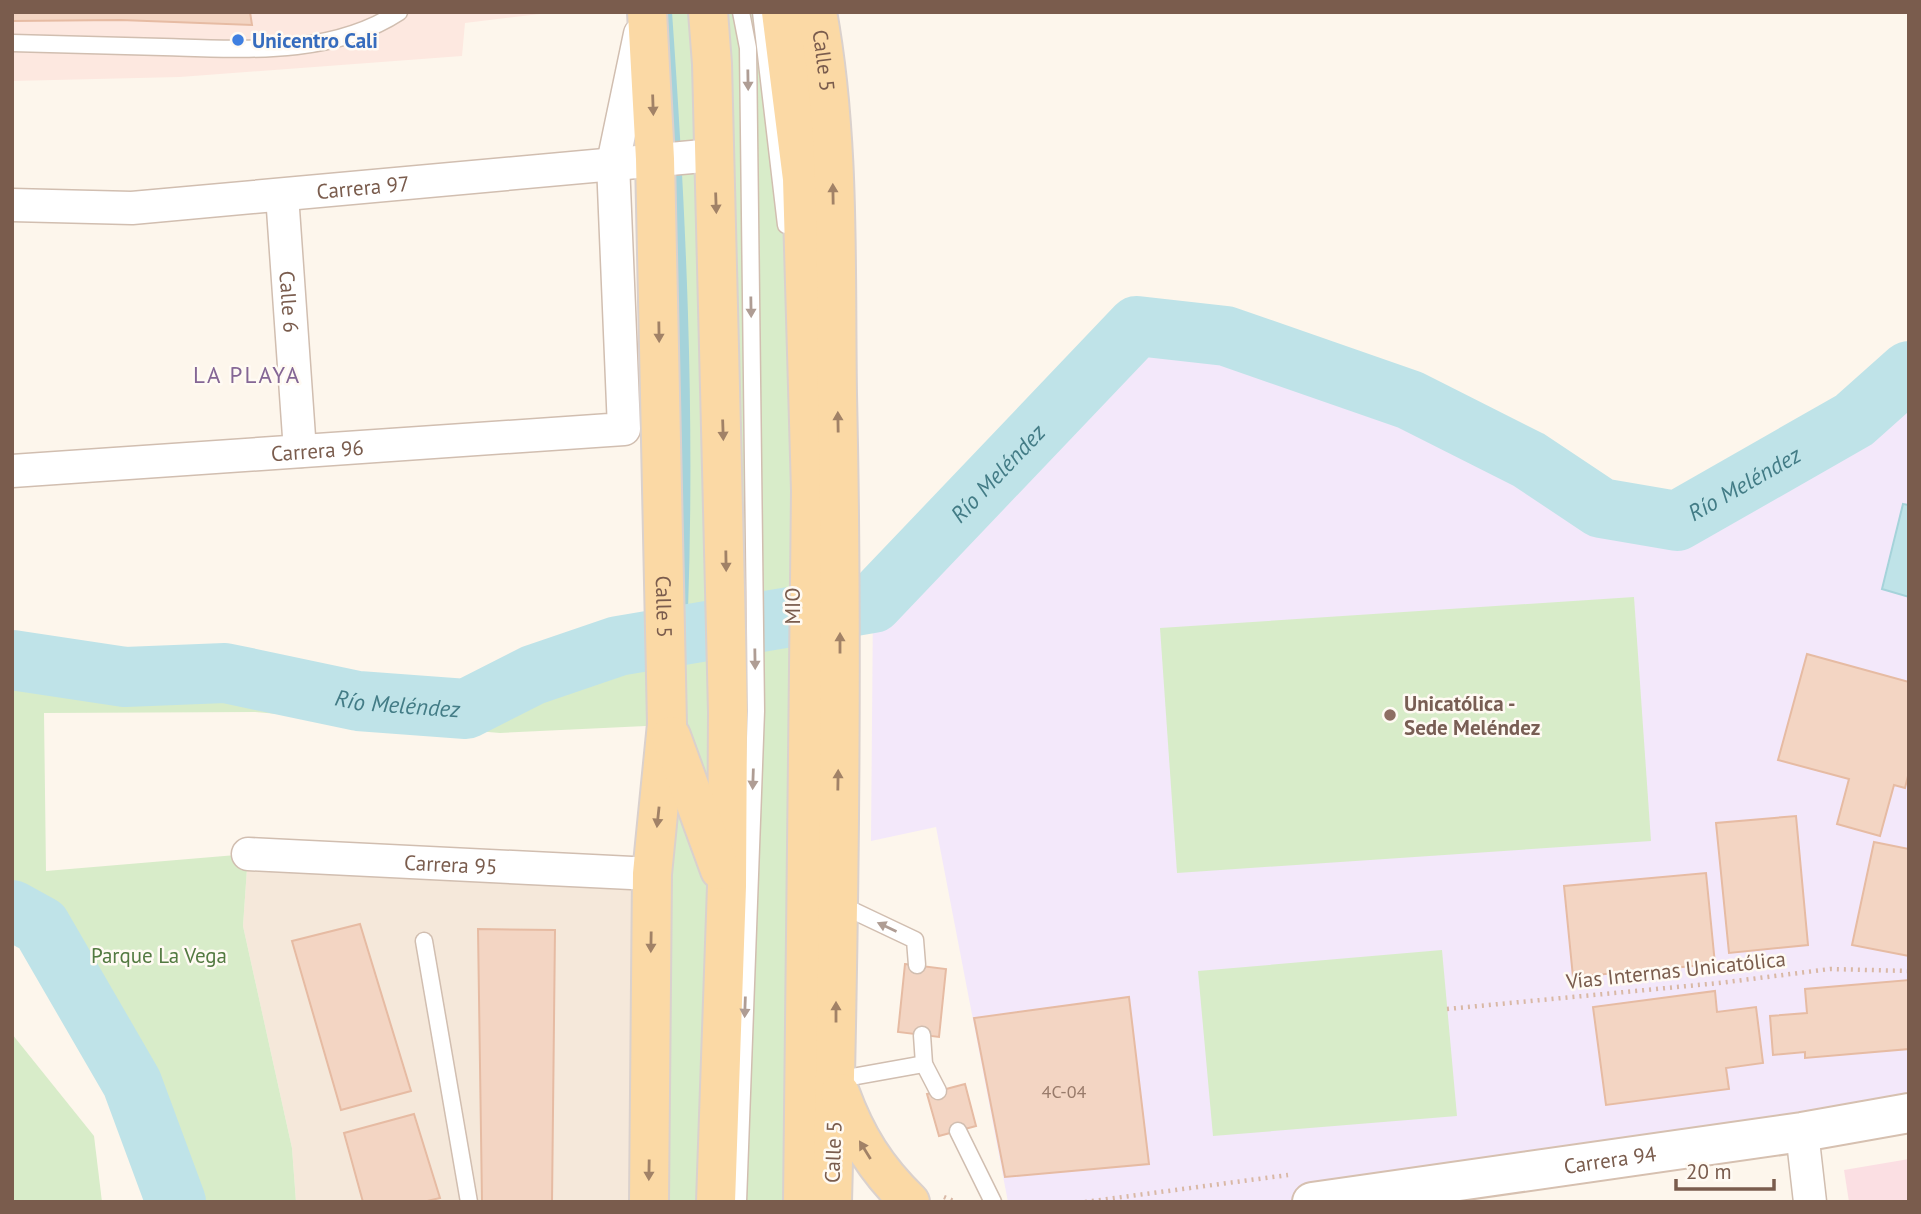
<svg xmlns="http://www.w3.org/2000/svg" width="1921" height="1214" font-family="'PT Sans',sans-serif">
<rect width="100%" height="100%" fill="#fdf6ec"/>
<polygon fill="#f5e8da" points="248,854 644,873 649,1202 296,1202 292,1148 243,926"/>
<polygon fill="#fde8e0" points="12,12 557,12 465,23 462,56 180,77 12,81"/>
<polygon fill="#f3e8fa" points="1137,326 1226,336 1410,400 1529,460 1601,508 1677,521 1854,420 1909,371 1909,1113 1407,1202 1008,1202 936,827 871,841 873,603"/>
<polygon fill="#fbdfe3" points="1909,1159 1909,1202 1849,1202 1844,1170"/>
<g fill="#d8ecc9">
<polygon points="647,12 761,12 786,222 792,491 789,1202 649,1202 667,725 500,733 255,712 44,713 46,871 248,854 243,926 292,1148 296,1202 176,1202 132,1083 41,926 12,910 12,660 125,677 225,673 358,701 466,709 533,675 618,646 665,638"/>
<polygon points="1634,597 1651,841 1177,873 1160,628"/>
<polygon points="1442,950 1457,1116 1213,1136 1198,971"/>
<polygon points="12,1034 94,1136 102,1202 12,1202"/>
</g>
<polygon fill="#bfe3e8" stroke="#a5d3da" stroke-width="2" points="1903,504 1909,505 1909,597 1882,589"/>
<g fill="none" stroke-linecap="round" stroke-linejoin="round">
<path stroke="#a5d3da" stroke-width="10" d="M667,12C681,211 690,411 683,610"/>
<g stroke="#bfe3e8" stroke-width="60">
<path id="s1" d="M12,660L125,677L225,673L358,701L466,709L533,675L618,646L873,603L1137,326L1226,336L1410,400L1529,460L1601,508L1677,521L1854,420L1909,371"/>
<polyline points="12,910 41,926 132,1083 176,1202"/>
</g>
</g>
<g fill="#f3d5c3" stroke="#e6bba3" stroke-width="2">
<polygon points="12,12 250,12 252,25 121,20 12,21"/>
<polygon points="1807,654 1909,682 1909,772 1905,788 1894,785 1880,836 1837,824 1849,779 1778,760"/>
<polygon points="1796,816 1808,945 1729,953 1716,823"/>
<polygon points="1874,842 1909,849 1909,956 1852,945"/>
<polygon points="1706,873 1715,964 1573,977 1564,886"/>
<polygon points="360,924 411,1091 341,1110 292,941"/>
<polygon points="478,929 555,930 552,1202 482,1202"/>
<polygon points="905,964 946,969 939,1037 898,1032"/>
<polygon points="1909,980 1909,1049 1805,1058 1805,1052 1773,1055 1770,1016 1807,1013 1805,989"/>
<polygon points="1715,991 1717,1012 1756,1007 1763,1063 1726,1068 1729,1089 1606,1105 1593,1007"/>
<polygon points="1129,997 1149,1164 1005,1177 974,1018"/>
<polygon points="965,1084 976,1126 939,1136 927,1094"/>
<polygon points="414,1114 440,1198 423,1202 363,1202 344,1133"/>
</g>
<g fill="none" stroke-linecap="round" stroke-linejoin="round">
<defs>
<g id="lane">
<polyline points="761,12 786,225"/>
<path d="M12,43C63,44 113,46 163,47C242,49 330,57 399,12"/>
<polyline points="839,904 915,940 917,965"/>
<polyline points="424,941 469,1202"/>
<polyline points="922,1035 924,1064 938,1091"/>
<polyline points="835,1080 924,1064"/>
<polyline points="958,1131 993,1202"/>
<polyline points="738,1202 756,711 748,48 741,12"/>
</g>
<g id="street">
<path id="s2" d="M282,195L300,451"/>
<path id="s3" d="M12,205L132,208L714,155"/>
<path id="s4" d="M12,471L624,429L613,163L640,34"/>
<path id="s5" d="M248,854L652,874"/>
<polyline points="1802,1132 1810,1202"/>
</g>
<g id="secondary">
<path id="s6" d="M1312,1202L1802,1132L1909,1113"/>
</g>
<g id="primary">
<path id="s7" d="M647,12L655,159L667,724L652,874L649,1202"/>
<polyline points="708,12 712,64 728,712 727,886 716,1202"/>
<polyline points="781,12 802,179 811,491 803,1202"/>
<path id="s8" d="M817,12C840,137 835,267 837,394C843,663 839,933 832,1202"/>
<polyline points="671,736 720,870"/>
<path d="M840,1093C856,1137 876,1169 910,1202"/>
</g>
</defs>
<use href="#lane" stroke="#d1beb0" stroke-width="19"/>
<use href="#street" stroke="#d1beb0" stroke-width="35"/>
<use href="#secondary" stroke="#d6c0b0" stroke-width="42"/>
<use href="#primary" stroke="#dad1cd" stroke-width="42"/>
<g stroke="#d9b8a5" stroke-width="4.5" stroke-dasharray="2 5" stroke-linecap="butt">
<polyline points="1447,1009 1719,983 1830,969 1909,971"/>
<polyline points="944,1197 956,1202"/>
<polyline points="1085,1202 1288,1175"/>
</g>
<use href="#lane" stroke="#fff" stroke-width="16"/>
<use href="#street" stroke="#fff" stroke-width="32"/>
<use href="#secondary" stroke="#fff" stroke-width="38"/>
<use href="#primary" stroke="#fbd9a5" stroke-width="38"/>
</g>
<defs><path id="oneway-solid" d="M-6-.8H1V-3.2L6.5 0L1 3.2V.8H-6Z" transform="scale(1.75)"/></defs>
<g fill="#af9d94">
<use href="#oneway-solid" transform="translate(748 80) rotate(89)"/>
<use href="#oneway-solid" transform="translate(751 307) rotate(89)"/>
<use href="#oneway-solid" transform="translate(755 659) rotate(89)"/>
<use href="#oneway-solid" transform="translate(753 779) rotate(92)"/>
<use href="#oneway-solid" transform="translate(887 927) rotate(-155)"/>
<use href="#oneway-solid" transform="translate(745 1007) rotate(92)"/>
</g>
<g fill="#a18267">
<use href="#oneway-solid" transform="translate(653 105) rotate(88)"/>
<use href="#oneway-solid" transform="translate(833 194) rotate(-91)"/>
<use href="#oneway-solid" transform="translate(716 203) rotate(88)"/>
<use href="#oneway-solid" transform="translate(659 332) rotate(89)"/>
<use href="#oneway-solid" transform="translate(838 422) rotate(-91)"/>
<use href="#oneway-solid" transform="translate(723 430) rotate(88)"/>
<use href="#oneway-solid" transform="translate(726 561) rotate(89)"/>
<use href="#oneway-solid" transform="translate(840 643) rotate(-90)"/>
<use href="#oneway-solid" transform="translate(838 780) rotate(-89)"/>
<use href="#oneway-solid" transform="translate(658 817) rotate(96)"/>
<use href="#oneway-solid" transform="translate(651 942) rotate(91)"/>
<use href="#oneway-solid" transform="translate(836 1012) rotate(-90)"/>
<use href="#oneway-solid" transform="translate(865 1150) rotate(-122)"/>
<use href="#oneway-solid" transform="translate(649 1170) rotate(91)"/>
</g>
<circle fill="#3f7fe0" stroke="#fffaf3" stroke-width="2.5" cx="238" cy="40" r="7"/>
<circle fill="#8d6e63" stroke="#fffaf3" stroke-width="2.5" cx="1390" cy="715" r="7"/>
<g text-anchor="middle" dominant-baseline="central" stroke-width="5" stroke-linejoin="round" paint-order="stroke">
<g font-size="18" fill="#987a6a">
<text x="1064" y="1091">4C-04</text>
</g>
<g font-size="21" font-weight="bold" fill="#366cbe" stroke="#fffaf3" text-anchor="start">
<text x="252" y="40">Unicentro Cali</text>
</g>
<g font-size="21" fill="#7a5c4d" stroke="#fffaf3">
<text stroke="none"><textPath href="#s8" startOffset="49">Calle 5</textPath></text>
<text stroke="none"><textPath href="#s3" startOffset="352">Carrera 97</textPath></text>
<text stroke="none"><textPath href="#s2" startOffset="107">Calle 6</textPath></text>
<text stroke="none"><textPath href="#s4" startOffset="306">Carrera 96</textPath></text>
<text transform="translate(792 606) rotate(-90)">MIO</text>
<text stroke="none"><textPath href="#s7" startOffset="595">Calle 5</textPath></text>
<text stroke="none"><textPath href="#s5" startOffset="203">Carrera 95</textPath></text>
<text transform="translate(1676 970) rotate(-6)">Vías Internas Unicatólica</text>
<text transform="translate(833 1152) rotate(-88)">Calle 5</text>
<text stroke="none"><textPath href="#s6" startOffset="301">Carrera 94</textPath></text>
</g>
<g font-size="21" font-weight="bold" fill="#785e54" stroke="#fffaf3" text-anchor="start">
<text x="1404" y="703">Unicatólica -<tspan x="1404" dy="24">Sede Meléndez</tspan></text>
</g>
<g font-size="21" fill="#537a41" stroke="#fffaf3">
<text x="159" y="955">Parque La Vega</text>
</g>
<g font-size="23" letter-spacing="2" fill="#846695" stroke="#fffaf3">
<text x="247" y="374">LA PLAYA</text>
</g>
<g font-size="23" font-style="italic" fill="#437c86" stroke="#fffaf3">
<text stroke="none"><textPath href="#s1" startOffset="1062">Río Meléndez</textPath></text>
<text stroke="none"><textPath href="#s1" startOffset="1923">Río Meléndez</textPath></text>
<text stroke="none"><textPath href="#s1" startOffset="390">Río Meléndez</textPath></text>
</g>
</g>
<rect width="1921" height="1214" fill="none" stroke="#7a5c4d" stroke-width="28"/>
<path d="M1676 1179v10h98v-10" fill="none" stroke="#7a5c4d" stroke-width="3.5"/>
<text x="1686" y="1179" font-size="21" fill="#7a5c4d" stroke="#fffaf3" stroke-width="5" paint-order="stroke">20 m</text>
</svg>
